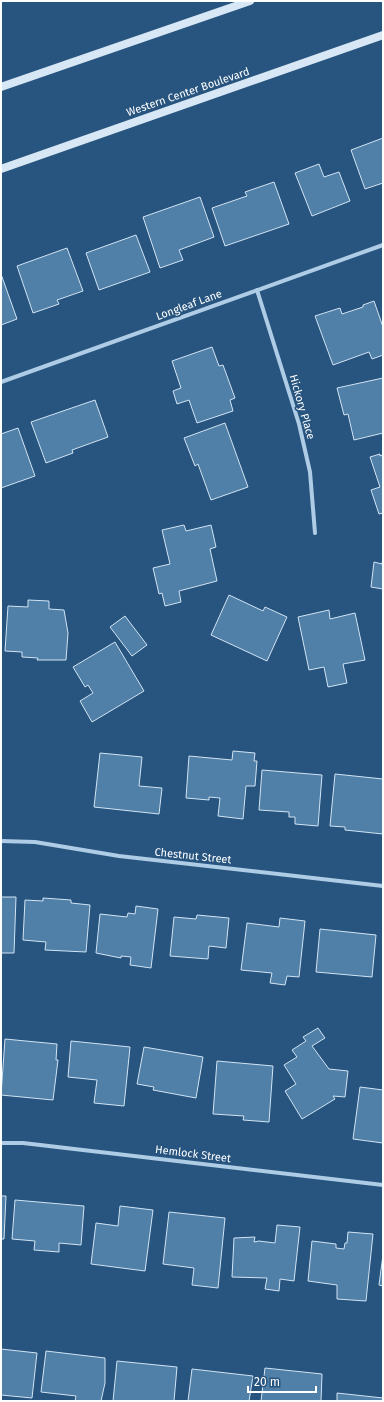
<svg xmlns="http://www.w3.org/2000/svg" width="384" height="1402" font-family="'Fira Sans',sans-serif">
<rect width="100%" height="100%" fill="#28557f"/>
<g fill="#507fa7" stroke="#d1e4f4">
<polygon points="383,138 383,183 365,189 351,150"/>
<polygon points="319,164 324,177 339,172 350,201 312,216 295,173"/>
<polygon points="274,182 289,224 225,246 212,208 247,196 245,192"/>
<polygon points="200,197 214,237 179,250 183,260 160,268 143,217"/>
<polygon points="136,235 150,272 99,290 86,253"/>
<polygon points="67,248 83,291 57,300 59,304 33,313 17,266"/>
<polygon points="1,274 17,319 1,325"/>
<polygon points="374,301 383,327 383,355 372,359 369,352 333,365 315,316 340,308 342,314 363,307 363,305"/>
<polygon points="212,347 219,366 223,365 235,398 230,400 233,411 197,423 189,400 177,404 173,391 181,388 172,361"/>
<polygon points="383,378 383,433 354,440 348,414 344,415 337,388"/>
<polygon points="95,400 108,437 72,450 73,453 46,463 31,422"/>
<polygon points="225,423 248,487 211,500 198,464 195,466 184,438"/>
<polygon points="18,428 35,476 1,488 1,434"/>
<polygon points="380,454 380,456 383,455 383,513 379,514 371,490 380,487 370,457"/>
<polygon points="184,525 186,531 211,525 216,547 210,549 217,581 179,591 181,602 165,606 162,593 159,594 153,568 170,564 162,530"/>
<polygon points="383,558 383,589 371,587 374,562 382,564"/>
<polygon points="229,595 263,611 265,607 287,617 267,661 211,635"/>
<polygon points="28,600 49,601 49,609 64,610 68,633 66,660 37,660 38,658 22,657 22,652 5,651 8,606 28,607"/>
<polygon points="329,610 330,619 355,613 365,660 343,664 347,683 328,687 324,667 309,670 298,617"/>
<polygon points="125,616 147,645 132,656 110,627"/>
<polygon points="115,642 144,691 92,722 80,701 93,693 88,685 85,687 73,667"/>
<polygon points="233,751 255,753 254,761 257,761 255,786 246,786 243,819 218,816 220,798 209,797 209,800 186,798 189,756 232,760"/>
<polygon points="100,753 142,757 139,786 162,788 159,814 94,807"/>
<polygon points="262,770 322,775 318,826 295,824 295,817 289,817 289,812 259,810"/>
<polygon points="335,774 383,779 383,834 345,830 345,827 330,826"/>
<polygon points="1,897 16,897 14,953 1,953"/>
<polygon points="43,898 71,900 71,903 90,905 86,952 45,950 46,942 23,940 25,900 43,901"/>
<polygon points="136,906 158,909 151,968 130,965 131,957 121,956 121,958 96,953 100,914 127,917 128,913 135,914"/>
<polygon points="197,915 229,918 226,948 209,946 208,959 170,956 174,917 196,919"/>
<polygon points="280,918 305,921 299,977 287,976 285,985 270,983 272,973 241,970 247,923 279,927"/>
<polygon points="320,929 376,935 372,977 316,972"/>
<polygon points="318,1028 325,1038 312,1046 329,1069 348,1071 345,1097 333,1096 335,1099 302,1119 285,1091 296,1084 284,1065 297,1057 292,1050 306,1041 303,1037"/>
<polygon points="5,1039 57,1044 56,1060 58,1060 53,1100 1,1095"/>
<polygon points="71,1041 130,1047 124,1106 94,1103 97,1080 68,1077"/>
<polygon points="144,1047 203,1057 196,1098 153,1090 154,1087 137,1084"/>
<polygon points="217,1061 273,1066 269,1122 243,1120 244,1116 213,1114"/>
<polygon points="360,1087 383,1090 383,1143 353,1139"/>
<polygon points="1,1196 6,1196 4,1239 1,1239"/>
<polygon points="15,1200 84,1206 81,1245 59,1243 59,1252 34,1250 35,1241 12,1239"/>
<polygon points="120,1206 153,1210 145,1271 91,1264 96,1223 118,1226"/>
<polygon points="169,1212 225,1218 218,1288 192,1285 194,1268 163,1264"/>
<polygon points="277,1225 300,1227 294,1281 280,1279 279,1291 265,1289 267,1278 232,1277 234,1238 255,1237 254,1242 259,1241 275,1243"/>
<polygon points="348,1232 373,1234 366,1301 337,1299 337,1285 308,1281 312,1241 336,1244 336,1248 344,1249 345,1243 347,1243"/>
<polygon points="383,1255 383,1286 379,1285"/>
<polygon points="1,1349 37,1353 32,1398 1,1395"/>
<polygon points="46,1351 105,1358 105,1383 101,1401 75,1401 76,1396 41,1392"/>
<polygon points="117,1361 177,1367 174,1401 113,1401"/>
<polygon points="265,1368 322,1374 321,1401 261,1401"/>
<polygon points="192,1369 253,1376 249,1401 188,1401"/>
<polygon points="337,1393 383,1398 383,1401 337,1401"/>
</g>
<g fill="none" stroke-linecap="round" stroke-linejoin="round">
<g stroke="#aecce5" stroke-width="4">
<polyline points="257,290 299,424 310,472 315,533"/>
<polyline points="1,382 383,245"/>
<polyline points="1,841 35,842 119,856 383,886"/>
<polyline points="1,1143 23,1143 383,1185"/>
</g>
<g stroke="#d7e7f5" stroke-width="8">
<polyline points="1,87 250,1"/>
<polyline points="1,169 383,35"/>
</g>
</g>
<g text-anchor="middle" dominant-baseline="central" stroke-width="3.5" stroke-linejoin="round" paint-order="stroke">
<g font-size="11" fill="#fff" stroke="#28557f">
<text transform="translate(188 92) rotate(-19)">Western Center Boulevard</text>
<text transform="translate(189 305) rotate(-20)">Longleaf Lane</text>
<text transform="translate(302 407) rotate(74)">Hickory Place</text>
<text transform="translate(193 856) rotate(6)">Chestnut Street</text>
<text transform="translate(193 1154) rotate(7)">Hemlock Street</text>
</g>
</g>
<rect width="384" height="1402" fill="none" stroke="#ffffff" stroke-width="4"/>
<path d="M248 1386v6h68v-6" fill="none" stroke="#ffffff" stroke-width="2"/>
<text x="254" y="1386" font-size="12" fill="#ffffff" stroke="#28557f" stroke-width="3" paint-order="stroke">20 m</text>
</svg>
